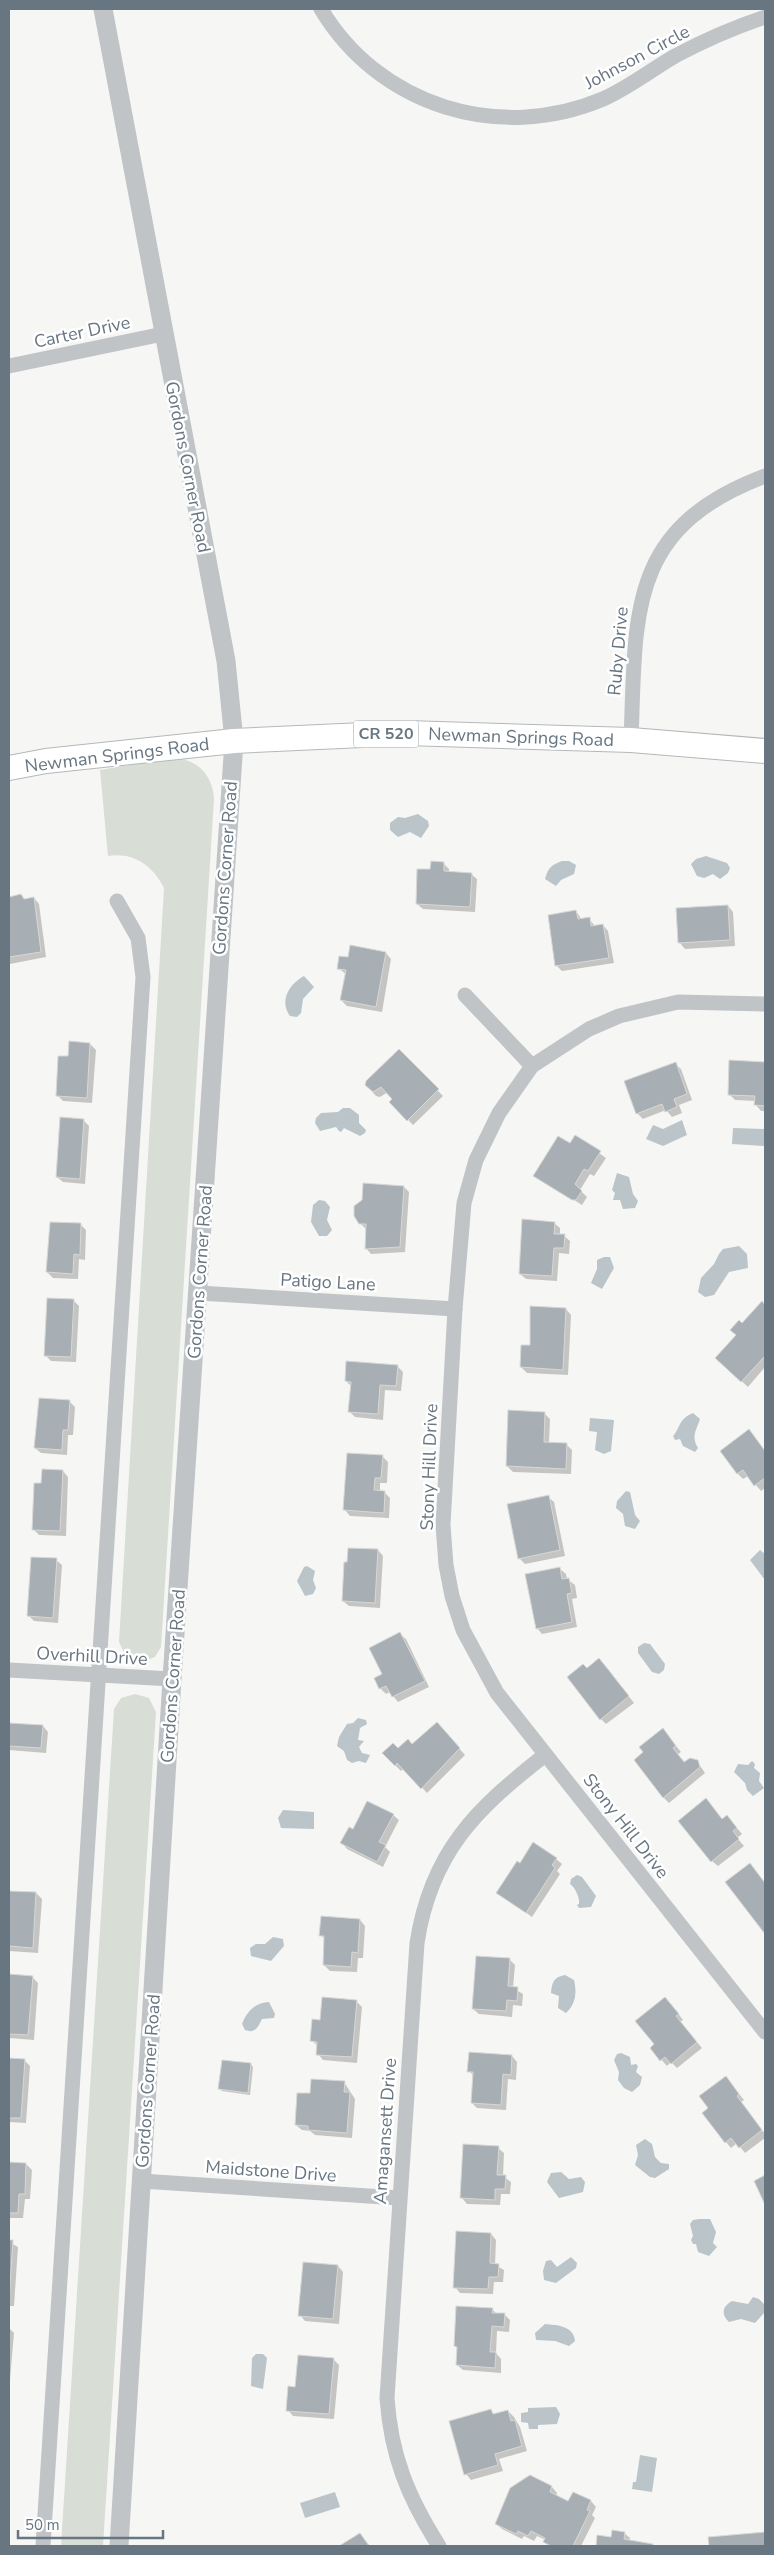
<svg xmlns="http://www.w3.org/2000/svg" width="774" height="2555" font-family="'Nunito Sans',sans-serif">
<rect width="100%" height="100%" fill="#f6f7f4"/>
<g fill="#d8ddd5">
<path d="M170,758C195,757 213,774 214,799L161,1647L155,1657L139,1663L126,1657L119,1642L164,888C153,866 134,852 108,856L100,770Z"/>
<polygon points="135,1694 149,1698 156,1712 103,2546 61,2546 114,1709 121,1698"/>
</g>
<g fill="#bac4c9">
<polygon points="418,814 428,821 429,826 421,838 410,832 398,837 390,830 390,823 398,817 405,818"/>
<polygon points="706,856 727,863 730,868 728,873 720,879 713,874 704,878 697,876 691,864 696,859"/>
<path d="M562,861H569L576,865L574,874L561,880L556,886L545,879C548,868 551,865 562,861Z"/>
<path d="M304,976L314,987L303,999L301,1013L297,1017L290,1016C279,1001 289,984 304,976Z"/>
<polygon points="343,1108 350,1108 359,1115 359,1123 366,1130 365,1133 360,1136 344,1128 341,1132 339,1131 336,1127 320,1131 315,1123 316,1118 321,1113 338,1112"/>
<polygon points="682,1120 687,1135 663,1146 646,1139 653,1125 663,1129"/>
<polygon points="733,1128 765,1129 765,1146 732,1144"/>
<polygon points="617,1173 629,1177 633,1194 638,1201 635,1208 623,1209 620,1200 613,1200 615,1193 612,1190"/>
<polygon points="319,1200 325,1201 330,1207 327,1220 332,1230 327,1236 319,1236 311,1222 313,1205"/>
<polygon points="739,1246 747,1254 748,1268 729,1272 714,1295 705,1297 698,1292 701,1278 714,1264 719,1254 723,1249"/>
<polygon points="604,1257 610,1257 614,1268 602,1289 591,1283 597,1269 597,1260"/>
<path d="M693,1413L700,1419C696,1431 691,1436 698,1448L695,1452L683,1446L680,1439L675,1440L673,1436C680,1429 678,1419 693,1413Z"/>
<polygon points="590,1418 614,1420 611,1451 604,1454 595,1450 597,1432 589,1431"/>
<polygon points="626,1491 630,1492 635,1515 640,1521 635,1529 625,1526 623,1514 616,1508 617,1501"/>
<polygon points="760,1550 765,1554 765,1580 750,1560"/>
<polygon points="307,1566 315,1571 313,1580 316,1588 313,1594 305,1596 297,1581 304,1567"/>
<polygon points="644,1643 650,1644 665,1664 664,1670 659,1674 652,1672 638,1653 638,1647"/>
<polygon points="358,1718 366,1720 367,1724 360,1728 358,1740 364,1741 359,1747 362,1753 370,1755 366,1763 359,1761 352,1763 347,1760 344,1751 337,1746 339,1737 347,1724 353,1723"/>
<polygon points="752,1761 755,1764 754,1768 760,1773 759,1781 764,1788 753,1796 747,1790 745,1783 734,1772 738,1764 748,1765"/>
<polygon points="283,1810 314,1812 314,1829 281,1828 278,1818"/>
<path d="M577,1875L582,1877L596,1896L591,1907L579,1908L577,1905L579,1904C580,1898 575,1887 570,1884L571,1879Z"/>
<polygon points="273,1937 283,1939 284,1946 271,1961 251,1956 250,1948 256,1944 265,1944"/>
<path d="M565,1975L574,1980C577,1992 576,2004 566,2013L558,2008L559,1996L551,1993C552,1983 553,1977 565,1975Z"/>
<path d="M269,2002L275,2014L274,2018L262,2019C258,2027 255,2034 245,2030L242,2024C247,2011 255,2003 269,2002Z"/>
<polygon points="621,2053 630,2057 631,2065 636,2064 638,2066 636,2072 642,2077 640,2085 632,2092 624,2088 618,2080 619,2072 614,2060 617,2054"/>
<polygon points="645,2139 652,2144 655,2157 661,2163 669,2164 669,2169 655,2178 650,2177 635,2165 638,2155 636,2145"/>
<polygon points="561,2172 569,2179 581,2177 585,2182 583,2192 559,2198 547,2182 551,2173"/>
<polygon points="699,2219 710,2219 716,2232 713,2243 717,2247 709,2256 698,2252 696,2244 693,2244 691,2240 693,2236 690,2224 693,2220"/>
<polygon points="571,2257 577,2263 576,2268 556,2283 544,2280 543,2271 546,2261 551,2260 557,2267"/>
<path d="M753,2297L759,2299L765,2305L764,2313L755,2323L741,2319L729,2322C721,2314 722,2307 732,2301L748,2304Z"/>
<path d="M545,2324C557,2325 574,2326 575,2341L569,2346L555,2341L536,2340L535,2333Z"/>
<polygon points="256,2354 263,2354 267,2358 263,2389 251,2386 252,2358"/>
<polygon points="556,2407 560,2414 557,2424 538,2425 538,2429 529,2429 528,2423 521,2422 521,2413 528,2412 528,2408"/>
<polygon points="640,2455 657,2458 652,2492 632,2489 633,2482 636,2482"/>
<polygon points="335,2492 340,2507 305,2518 300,2503"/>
</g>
<g fill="#0003">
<polygon points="443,863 449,869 449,873 471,874 477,879 475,912 423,909 417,904 431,871"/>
<polygon points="34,898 39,904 46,957 10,964 9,902"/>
<polygon points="728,906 733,912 735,946 685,949 680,943"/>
<polygon points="576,911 582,920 589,919 595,926 603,925 608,931 614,963 562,971 557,966"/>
<polygon points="386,953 391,959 382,1012 347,1006 341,1000 346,974 338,968 349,958"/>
<polygon points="90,1044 96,1050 92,1103 63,1101 57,1095 69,1058"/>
<polygon points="399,1050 443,1096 413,1125 391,1102 394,1099 388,1092 380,1097 376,1096 366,1085"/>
<polygon points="730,1061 765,1063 765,1111 761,1111 756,1105 756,1101 735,1100 729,1094"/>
<polygon points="675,1064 681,1069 692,1100 679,1105 682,1113 672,1117 666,1110 643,1119 637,1113"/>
<polygon points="83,1120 89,1126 85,1184 63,1182 57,1177"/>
<polygon points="575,1136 606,1158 594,1176 590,1174 580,1190 587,1197 582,1205 535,1175 570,1144"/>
<polygon points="404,1187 409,1192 405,1252 371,1254 366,1248 366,1229 360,1223"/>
<polygon points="554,1223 560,1228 560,1235 564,1236 570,1241 569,1254 559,1253 557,1281 526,1279 520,1274"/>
<polygon points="81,1225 86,1230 85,1260 79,1259 78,1279 53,1278 47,1272"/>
<polygon points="73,1300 79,1306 76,1362 51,1361 46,1356"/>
<polygon points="762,1303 765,1306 765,1367 748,1387 722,1363 742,1325"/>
<polygon points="566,1309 571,1315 568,1375 527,1373 521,1367 532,1346"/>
<polygon points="397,1366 403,1372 401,1391 385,1390 383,1420 355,1417 350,1412 352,1387 346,1381"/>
<polygon points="69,1401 75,1407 73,1435 68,1435 67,1455 41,1453 35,1448"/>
<polygon points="544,1413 550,1419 549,1443 566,1444 572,1450 571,1474 513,1472 507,1466"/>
<polygon points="749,1431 765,1451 765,1488 761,1491 748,1476 743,1479 738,1474 722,1451"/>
<polygon points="382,1456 388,1462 387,1483 380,1483 380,1492 384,1492 390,1498 389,1518 350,1516 345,1510"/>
<polygon points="63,1471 68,1477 66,1536 39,1535 33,1529 43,1484"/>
<polygon points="548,1497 554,1502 565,1556 525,1564 519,1558"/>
<polygon points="378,1550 383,1556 380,1608 349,1606 343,1601"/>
<polygon points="56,1560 62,1565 58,1623 34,1621 29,1616"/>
<polygon points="560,1569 566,1574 567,1579 575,1585 577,1598 572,1599 577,1627 542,1634 537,1628"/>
<polygon points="400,1634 406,1639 429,1687 398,1702 390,1692 386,1694 380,1688 383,1674"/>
<polygon points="605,1665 634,1703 606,1724 601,1719 587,1669"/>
<polygon points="9,1724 43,1726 48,1732 46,1753 9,1750"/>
<polygon points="442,1729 465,1755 427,1793 404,1768 401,1771 395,1765 398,1749 413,1746"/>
<polygon points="668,1736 681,1752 678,1754 685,1763 697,1761 705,1773 669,1803 663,1797"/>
<polygon points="393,1815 399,1820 385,1847 390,1852 383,1867 347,1849 342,1843 354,1830"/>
<polygon points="727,1816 742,1834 737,1838 744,1846 718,1866 712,1861"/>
<polygon points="556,1859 562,1864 557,1871 560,1874 532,1917 498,1893 521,1865"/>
<polygon points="750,1864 765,1883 765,1932 727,1882"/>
<polygon points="9,1892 36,1893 42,1899 38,1953 9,1951"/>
<polygon points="360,1920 365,1926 363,1958 358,1958 357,1972 330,1971 324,1965 325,1940 321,1935"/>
<polygon points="509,1959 515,1965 513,1988 523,1994 522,2006 513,2005 512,2017 479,2014 473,2009"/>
<polygon points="9,1976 32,1977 38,1983 34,2040 9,2038"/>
<polygon points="356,2001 362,2007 357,2063 323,2060 318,2054 318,2046 311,2040 321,2021"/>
<polygon points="671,2004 683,2020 680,2022 702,2048 677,2068 671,2062 667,2066 651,2048 656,2044"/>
<polygon points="512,2056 517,2062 516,2080 508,2079 506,2110 477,2108 472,2103 474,2076 469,2071"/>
<polygon points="9,2059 24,2060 30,2066 26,2123 9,2122"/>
<polygon points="251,2064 253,2067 250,2095 222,2091 220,2089"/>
<polygon points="726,2078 744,2100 741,2102 765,2134 765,2138 745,2153 737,2143 731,2148 726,2142 710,2108"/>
<polygon points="344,2082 355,2099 352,2138 315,2135 310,2131 302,2130 296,2125"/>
<polygon points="498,2148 504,2153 503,2176 511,2182 510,2194 501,2194 500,2205 467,2204 462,2198"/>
<polygon points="9,2163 26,2164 32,2170 30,2199 25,2199 23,2218 9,2218"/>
<polygon points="491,2234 496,2240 495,2265 504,2270 503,2282 494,2282 493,2294 460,2293 455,2287"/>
<polygon points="9,2242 18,2247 14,2306 9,2306"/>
<polygon points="338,2266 343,2272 339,2324 305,2321 300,2315"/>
<polygon points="492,2309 497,2314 504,2314 510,2320 509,2332 497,2331 496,2353 501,2359 501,2373 463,2370 457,2365 458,2349 455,2346"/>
<polygon points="9,2328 14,2333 9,2392"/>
<polygon points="333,2359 339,2365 334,2419 293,2416 288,2410 296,2388"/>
<polygon points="491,2411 495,2415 508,2411 514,2417 520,2427 527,2451 499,2459 503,2471 471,2480 466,2474"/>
<polygon points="530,2476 552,2487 557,2493 556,2497 569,2503 574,2493 591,2501 596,2507 592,2515 595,2518 581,2546 549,2546 545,2542 546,2540 537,2536 534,2541 524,2536 522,2539 502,2529 497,2524"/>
<polygon points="624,2533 630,2538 629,2541 654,2546 597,2546 598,2537 612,2539"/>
<polygon points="765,2533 765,2546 710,2546 709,2538"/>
<polygon points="360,2534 370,2546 341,2546"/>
</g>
<g fill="#a8afb4" stroke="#d8d8d6">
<polygon points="431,861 444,862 444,871 472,873 470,907 416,904 417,869 430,869"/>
<polygon points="21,894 24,899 34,897 41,952 9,957 9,897"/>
<polygon points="728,905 730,940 678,943 676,908"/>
<polygon points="576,910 578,919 590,917 591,926 603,924 609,958 555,966 548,915"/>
<polygon points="350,945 386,952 376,1007 340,1000 346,970 337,969 339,956 348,957"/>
<polygon points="69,1041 90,1043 87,1098 56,1096 58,1056 68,1056"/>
<polygon points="399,1049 439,1089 407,1121 389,1102 392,1099 381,1087 373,1092 365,1085 366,1081"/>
<polygon points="729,1060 765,1062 765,1106 754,1105 755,1096 728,1095"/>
<polygon points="676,1062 687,1094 674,1099 677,1107 665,1112 662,1104 636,1114 624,1081"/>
<polygon points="60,1117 84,1119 80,1179 56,1177"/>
<polygon points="575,1135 601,1151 588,1171 584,1169 575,1184 582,1191 576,1200 572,1200 533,1176 558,1136 570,1143"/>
<polygon points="363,1183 404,1186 400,1247 365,1249 366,1224 359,1224 354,1216 354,1206 362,1200"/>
<polygon points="522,1219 555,1222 554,1234 565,1234 564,1248 554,1248 552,1276 519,1274"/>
<polygon points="50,1222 81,1223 80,1255 74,1254 73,1274 46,1272"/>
<polygon points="47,1298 74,1299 71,1357 44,1356"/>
<polygon points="762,1301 765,1305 765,1356 741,1382 715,1358 736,1335 730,1330 739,1320 742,1323"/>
<polygon points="530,1306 566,1308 563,1370 520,1367 521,1345 530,1345"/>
<polygon points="346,1361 398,1365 396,1386 380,1385 378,1414 348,1412 351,1382 345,1381"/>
<polygon points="39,1398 70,1400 68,1430 63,1430 62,1450 34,1448"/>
<polygon points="508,1410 545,1412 544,1442 567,1443 566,1469 506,1466"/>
<polygon points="749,1429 765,1451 765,1478 754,1486 743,1470 737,1474 720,1451"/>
<polygon points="347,1453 383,1455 381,1478 375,1478 374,1490 385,1491 384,1513 343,1510"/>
<polygon points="42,1469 63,1470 60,1531 32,1530 34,1483 41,1483"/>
<polygon points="549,1495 560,1550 518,1559 507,1504"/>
<polygon points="348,1548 378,1549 375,1603 342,1601 344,1562 347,1562"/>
<polygon points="31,1557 57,1558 53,1618 27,1616"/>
<polygon points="560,1567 562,1579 569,1578 572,1593 567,1594 572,1622 536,1629 525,1574"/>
<polygon points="400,1632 425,1681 392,1697 386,1686 379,1689 374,1678 382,1674 369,1648"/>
<polygon points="599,1658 629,1696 600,1720 567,1677 583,1664 587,1668"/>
<polygon points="437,1722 460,1748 421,1789 397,1763 395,1766 382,1753 393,1743 398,1748 408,1739 412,1744"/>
<polygon points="9,1723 43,1725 41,1748 9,1746"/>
<polygon points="663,1728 676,1746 673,1748 684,1762 690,1758 698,1760 700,1767 663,1798 634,1760 643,1752 639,1747"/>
<polygon points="706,1798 722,1819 727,1815 737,1828 733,1831 739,1839 711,1862 678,1821"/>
<polygon points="367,1801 394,1814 379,1842 386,1845 377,1862 340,1843 349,1827 353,1829"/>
<polygon points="533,1842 557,1858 552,1865 555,1868 526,1913 496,1893 517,1861 520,1863"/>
<polygon points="750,1863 765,1883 765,1934 725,1882"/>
<polygon points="9,1891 36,1892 33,1948 9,1946"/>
<polygon points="321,1916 360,1919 358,1953 352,1952 351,1967 323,1965 324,1936 319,1936"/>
<polygon points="476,1956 510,1958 508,1986 518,1987 517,2001 507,2000 506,2011 472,2009"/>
<polygon points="9,1974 33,1976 28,2035 9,2034"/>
<polygon points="322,1997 357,2000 352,2057 316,2055 317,2042 310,2041 312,2019 320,2020"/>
<polygon points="665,1997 679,2014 676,2016 697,2042 671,2064 665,2057 660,2061 650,2048 654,2044 635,2021"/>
<polygon points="469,2052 512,2055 511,2075 503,2074 501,2105 471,2103 473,2072 467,2072"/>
<polygon points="9,2058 25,2059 21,2118 9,2118"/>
<polygon points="222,2060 251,2063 248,2093 218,2089"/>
<polygon points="726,2076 739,2094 737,2096 762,2130 739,2148 731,2138 725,2143 702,2113 708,2108 699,2096"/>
<polygon points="311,2079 345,2081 344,2092 350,2092 347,2133 308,2130 308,2126 295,2125 297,2093 310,2093"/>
<polygon points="463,2144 499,2146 497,2175 506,2175 505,2189 495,2189 495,2200 460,2198"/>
<polygon points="9,2162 26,2163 25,2194 19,2194 18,2213 9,2213"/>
<polygon points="765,2175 765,2205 754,2181"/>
<polygon points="456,2231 491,2233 490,2263 499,2264 498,2277 489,2277 488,2289 453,2288"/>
<polygon points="9,2240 13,2240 9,2301"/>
<polygon points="303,2262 338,2265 333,2319 298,2316"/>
<polygon points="456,2306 493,2308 492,2313 505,2313 504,2327 492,2326 490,2352 496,2352 495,2368 456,2365 457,2347 454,2346"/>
<polygon points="298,2355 334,2358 329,2414 286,2411 288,2386 295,2387"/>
<polygon points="491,2409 493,2414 508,2410 511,2421 515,2420 522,2446 495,2454 498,2465 464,2475 449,2421"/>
<polygon points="530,2475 552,2486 550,2492 568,2501 573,2492 591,2500 587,2510 590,2511 573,2546 551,2546 543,2542 545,2538 531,2531 528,2536 518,2531 516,2534 495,2524 510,2488"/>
<polygon points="612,2530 625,2532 624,2539 653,2544 653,2546 596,2546 597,2535 611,2537"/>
<polygon points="765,2532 765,2546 709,2546 708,2537"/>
<polygon points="360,2533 369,2546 339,2546"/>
</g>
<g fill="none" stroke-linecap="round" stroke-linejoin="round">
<defs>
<polyline id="primary" points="9,768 46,761 234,741 407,733 631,740 765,751"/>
</defs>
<use href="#primary" stroke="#b4b8bb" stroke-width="26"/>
<g stroke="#c0c4c7" stroke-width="15">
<path d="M321,9C379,106 499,143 603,99C628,88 651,70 675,56C703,41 735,27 765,17"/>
<polyline points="9,366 163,334"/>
<path d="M631,740C636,613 627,528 765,476"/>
<polyline points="465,995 532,1066"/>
<polyline points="765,1004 678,1002 619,1016 589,1029 532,1066 499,1113 476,1160 464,1203 455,1309 443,1525 446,1565 452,1596 463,1630 497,1693 765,2032"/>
<polyline points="199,1293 455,1309"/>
<polyline points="9,1670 172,1679"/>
<polyline points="141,2181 399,2198"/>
<polyline points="43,2546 143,977 138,938 117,901"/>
<path d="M439,2546C408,2497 391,2456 387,2398L417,1943C431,1852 476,1809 545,1755"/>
</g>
<polyline stroke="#c0c4c7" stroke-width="19" points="103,9 226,661 234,741 172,1679 119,2546"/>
<use href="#primary" stroke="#fff" stroke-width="24"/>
</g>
<g text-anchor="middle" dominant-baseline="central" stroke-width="5" stroke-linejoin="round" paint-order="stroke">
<rect fill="#fff" stroke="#959fa8" stroke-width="1" x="353.5" y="720.5" width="65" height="27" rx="4"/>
<g font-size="16" font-weight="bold" fill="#687682">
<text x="386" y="734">CR 520</text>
</g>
<g font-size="18" fill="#687682" stroke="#fff">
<text transform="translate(637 57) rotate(-28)">Johnson Circle</text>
<text transform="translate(82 332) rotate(-12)">Carter Drive</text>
<text transform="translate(188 467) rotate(79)">Gordons Corner Road</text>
<text transform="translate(618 651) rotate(-85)">Ruby Drive</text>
<text transform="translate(521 737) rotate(2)">Newman Springs Road</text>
<text transform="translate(117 755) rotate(-7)">Newman Springs Road</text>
<text transform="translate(225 868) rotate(-86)">Gordons Corner Road</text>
<text transform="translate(200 1272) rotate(-86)">Gordons Corner Road</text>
<text transform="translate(328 1282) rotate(3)">Patigo Lane</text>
<text transform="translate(429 1467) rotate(-88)">Stony Hill Drive</text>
<text transform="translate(92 1656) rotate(3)">Overhill Drive</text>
<text transform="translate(173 1676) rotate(-86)">Gordons Corner Road</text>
<text transform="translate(626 1826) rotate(52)">Stony Hill Drive</text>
<text transform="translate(148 2081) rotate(-86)">Gordons Corner Road</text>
<text transform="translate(385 2131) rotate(-86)">Amagansett Drive</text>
<text transform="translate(271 2171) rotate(4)">Maidstone Drive</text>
</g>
</g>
<rect width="774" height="2555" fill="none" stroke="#687682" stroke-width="20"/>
<path d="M18 2530v8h145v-8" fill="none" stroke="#687682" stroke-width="2.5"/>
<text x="25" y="2530" font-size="15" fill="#687682" stroke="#ffffff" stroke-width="4" paint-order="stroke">50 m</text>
</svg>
